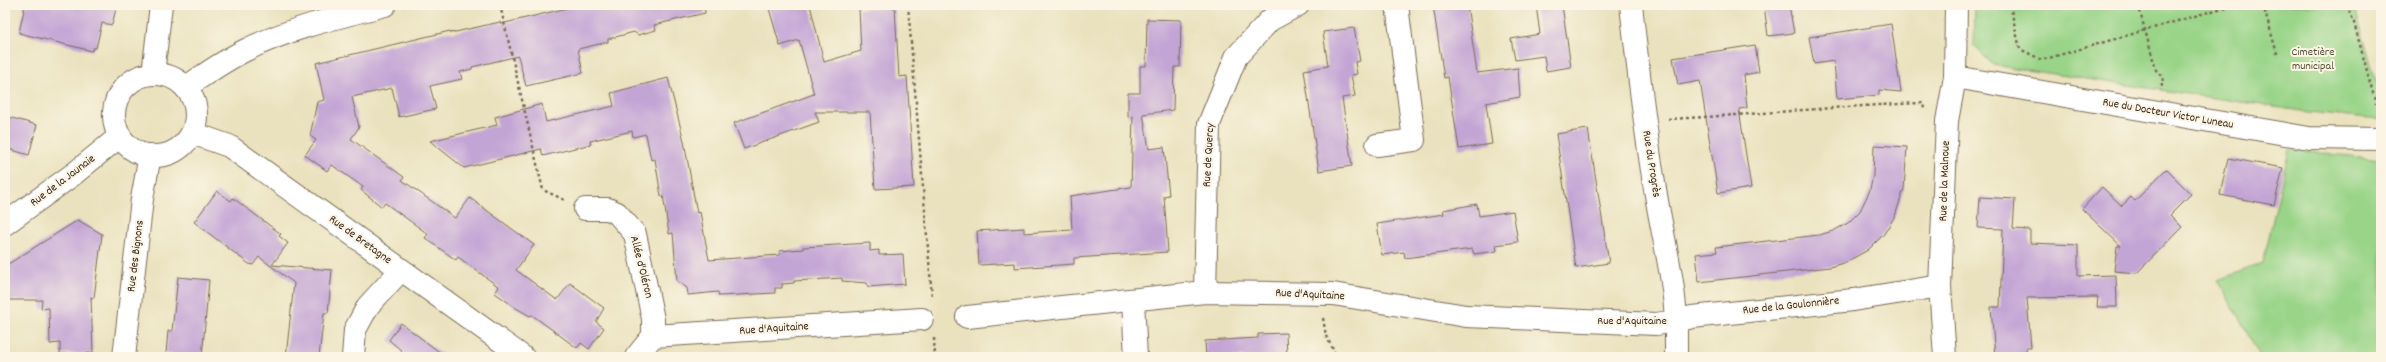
<svg xmlns="http://www.w3.org/2000/svg" width="2386" height="362" font-family="Dekko,sans-serif">
<rect width="100%" height="100%" fill="#fcf5e5"/>
<filter id="ink" filterUnits="userSpaceOnUse"><feTurbulence type="fractalNoise" baseFrequency=".025" numOctaves="2"/><feDisplacementMap in="SourceGraphic" scale="8" xChannelSelector="R" yChannelSelector="G"/><feConvolveMatrix kernelMatrix="1 2 1 2 8 2 1 2 1" color-interpolation-filters="sRGB"/></filter>
<filter id="wash" filterUnits="userSpaceOnUse"><feTurbulence type="fractalNoise" baseFrequency=".012" numOctaves="4" result="noise"/><feDisplacementMap in="SourceGraphic" scale="16" xChannelSelector="R" yChannelSelector="G"/><feGaussianBlur stdDeviation="0.9" result="paint"/><feColorMatrix in="noise" values="0 0 0 0 0 0 0 0 0 0 0 0 0 0 0 0 0 1.4 0 .05"/><feComposite in="paint" operator="in"/></filter>
<g filter="url(#wash)">
<rect width="100%" height="100%" fill="#eae2be"/>
<g fill="#99d488" stroke="#6a7f53">
<polygon points="1975,5 2354,5 2381,99 2381,119 2308,112 1993,65 1974,46"/>
<polygon points="2289,150 2381,159 2381,357 2260,357 2218,280 2263,263"/>
</g>
<g id="blocks">
<g fill="#c2a5d5">
<polygon points="25,5 117,5 112,25 102,23 96,48 93,48 92,51 19,33"/>
<polygon points="580,5 704,5 705,13 654,25 656,30 638,35 634,32 608,39 608,42 578,49 583,73 526,86 518,56 472,67 472,69 460,72 462,79 430,86 436,109 399,117 392,88 352,97 359,127 351,139 404,177 402,180 455,218 470,198 534,245 516,270 557,300 570,283 604,308 596,322 604,328 589,349 581,343 577,348 532,315 530,316 516,308 495,293 499,287 458,257 456,260 425,238 428,234 385,203 382,207 361,190 363,187 332,165 327,171 305,155 316,140 310,136 317,102 324,100 316,63 450,31 451,33 500,22 501,24"/>
<polygon points="768,5 810,5 824,62 861,51 859,9 895,7 899,77 907,76 914,187 875,189 870,112 815,112 819,122 744,149 734,123 814,94 799,40 780,46"/>
<polygon points="1433,5 1467,5 1477,73 1518,68 1520,97 1486,103 1492,144 1459,149 1448,77 1444,78"/>
<polygon points="1536,5 1562,5 1571,67 1546,71 1544,56 1515,60 1511,39 1540,34"/>
<polygon points="1764,5 1789,5 1794,33 1768,36"/>
<polygon points="1147,19 1181,20 1180,67 1174,67 1173,110 1143,114 1149,149 1164,147 1169,195 1164,196 1168,252 1074,258 1074,264 1015,268 1015,263 979,265 977,231 1024,228 1024,233 1072,230 1070,196 1131,187 1133,116 1128,117 1128,93 1140,93 1140,66 1146,66"/>
<polygon points="1891,24 1901,92 1879,90 1879,95 1837,99 1834,61 1814,64 1809,37"/>
<polygon points="1354,28 1360,61 1355,62 1357,74 1351,75 1355,96 1342,98 1352,166 1319,171 1304,70 1328,66 1323,32"/>
<polygon points="1755,45 1759,72 1744,75 1747,108 1739,109 1751,188 1718,193 1700,81 1678,85 1673,58"/>
<polygon points="668,78 684,141 697,213 700,212 709,260 780,255 779,251 803,249 803,247 870,243 870,251 879,250 879,255 903,254 905,284 868,287 867,283 842,281 842,278 794,281 794,283 782,284 782,288 775,288 775,293 719,296 718,292 688,295 687,288 677,281 673,233 669,234 663,195 661,196 655,159 651,160 646,134 633,137 632,131 590,141 591,144 543,156 541,149 464,168 430,141 497,125 495,117 542,104 546,122 614,106 611,93"/>
<polygon points="5,116 37,125 29,155 5,148"/>
<polygon points="1588,129 1609,263 1576,268 1556,134"/>
<polygon points="1874,145 1907,147 1904,189 1895,216 1884,234 1868,250 1846,262 1830,267 1699,282 1696,254 1717,252 1716,247 1819,235 1833,231 1848,223 1860,211 1870,190 1873,175"/>
<polygon points="2228,158 2283,168 2274,205 2220,195"/>
<polygon points="2166,169 2191,194 2170,215 2182,227 2137,273 2114,271 2117,246 2121,246 2082,209 2102,187 2122,206 2131,197 2135,201"/>
<polygon points="217,191 231,201 233,198 281,234 279,236 288,243 272,265 332,270 328,313 324,313 319,357 286,357 294,283 259,257 253,265 249,264 194,222"/>
<polygon points="1980,197 2015,199 2013,229 2030,230 2030,243 2078,245 2078,276 2116,275 2117,307 2097,307 2098,297 2027,298 2031,348 2026,348 2027,357 1995,357 1991,307 2000,307 2003,229 1978,228"/>
<polygon points="1477,204 1479,216 1513,211 1518,242 1496,245 1497,251 1474,254 1472,249 1405,258 1404,252 1382,255 1377,224 1444,214 1443,210"/>
<polygon points="78,220 102,234 94,298 91,297 93,353 60,354 60,343 50,344 49,308 41,309 42,300 5,300 5,266"/>
<polygon points="178,277 209,280 202,357 172,357 172,354 166,354 168,331 172,331"/>
<polygon points="401,323 446,357 409,357 389,340"/>
<polygon points="1286,333 1287,357 1206,357 1205,341 1258,338 1258,334"/>
</g>
</g>
</g>
<g filter="url(#ink)">
<use href="#blocks" fill-opacity="0" stroke="#786a56" stroke-width="1"/>
<g fill="none" stroke-linecap="round" stroke-linejoin="round">
<defs>
<g id="minor">
<polyline points="153,74 161,5"/>
<circle cx="155" cy="115" r="41"/>
<polyline points="1955,77 2309,138 2381,139"/>
<path d="M186,87C206,74 226,59 248,49C291,28 339,17 385,5"/>
<polyline points="192,133 229,146 523,357"/>
<polyline points="1377,145 1414,140 1397,5"/>
<polyline points="585,209 608,209 617,213 635,234 653,319 653,336"/>
<polyline points="5,224 75,173 120,136"/>
<polyline points="1205,292 1209,124 1236,57 1270,20 1298,5"/>
<polyline points="1133,301 1136,357"/>
<path d="M967,317L1205,292L1333,294L1466,316L1656,324L1676,321C1674,278 1663,238 1656,195C1645,132 1638,69 1631,5"/>
<polyline points="124,357 142,199 150,155"/>
<polyline points="353,357 355,330 368,306 401,270"/>
<polyline points="636,357 653,336 922,319"/>
<polyline points="1676,357 1676,321 1692,317 1853,300 1940,286"/>
<polyline points="1945,357 1940,286 1947,121 1955,77 1956,5"/>
</g>
</defs>
<use href="#minor" stroke="#786a56" stroke-width="24"/>
<g stroke="#786a56" stroke-width="2.5" stroke-dasharray="3 3" stroke-linecap="butt">
<polyline points="500,5 543,190 565,200"/>
<polyline points="908,5 932,297"/>
<polyline points="2010,5 2020,49 2042,60 2233,5"/>
<polyline points="2138,5 2156,70 2163,78 2161,90"/>
<polyline points="2263,5 2278,57"/>
<polyline points="2347,5 2354,23 2376,104"/>
<path d="M1668,119C1753,115 1838,106 1923,103L1924,109"/>
<polyline points="1323,318 1326,336 1337,357"/>
<polyline points="934,338 935,357"/>
</g>
<use href="#minor" stroke="#fff" stroke-width="22"/>
</g>
</g>
<g text-anchor="middle" dominant-baseline="central" stroke-width="4" stroke-linejoin="round" paint-order="stroke">
<g font-size="12" fill="#525438" stroke="#fcf5e5">
<text x="2313" y="52">Cimetière<tspan x="2313" dy="14">municipal</tspan></text>
</g>
<g font-size="12" fill="#3b2a1e" stroke="#fcf5e5">
<text transform="translate(2168 114) rotate(10)">Rue du Docteur Victor Luneau</text>
<text transform="translate(1209 155) rotate(-87)">Rue de Quercy</text>
<text transform="translate(1651 164) rotate(81)">Rue du Progrès</text>
<text transform="translate(63 181) rotate(-37)">Rue de la Jaunaie</text>
<text transform="translate(1945 181) rotate(-88)">Rue de la Malnoue</text>
<text transform="translate(360 240) rotate(36)">Rue de Bretagne</text>
<text transform="translate(136 256) rotate(-83)">Rue des Bignons</text>
<text transform="translate(641 267) rotate(76)">Allée d'Oléron</text>
<text transform="translate(1310 295) rotate(3)">Rue d'Aquitaine</text>
<text transform="translate(1791 306) rotate(-6)">Rue de la Goulonnière</text>
<text x="1632" y="321">Rue d'Aquitaine</text>
<text transform="translate(774 329) rotate(-4)">Rue d'Aquitaine</text>
</g>
</g>
<rect width="2386" height="362" fill="none" stroke="#fcf5e5" stroke-width="20"/>
</svg>
